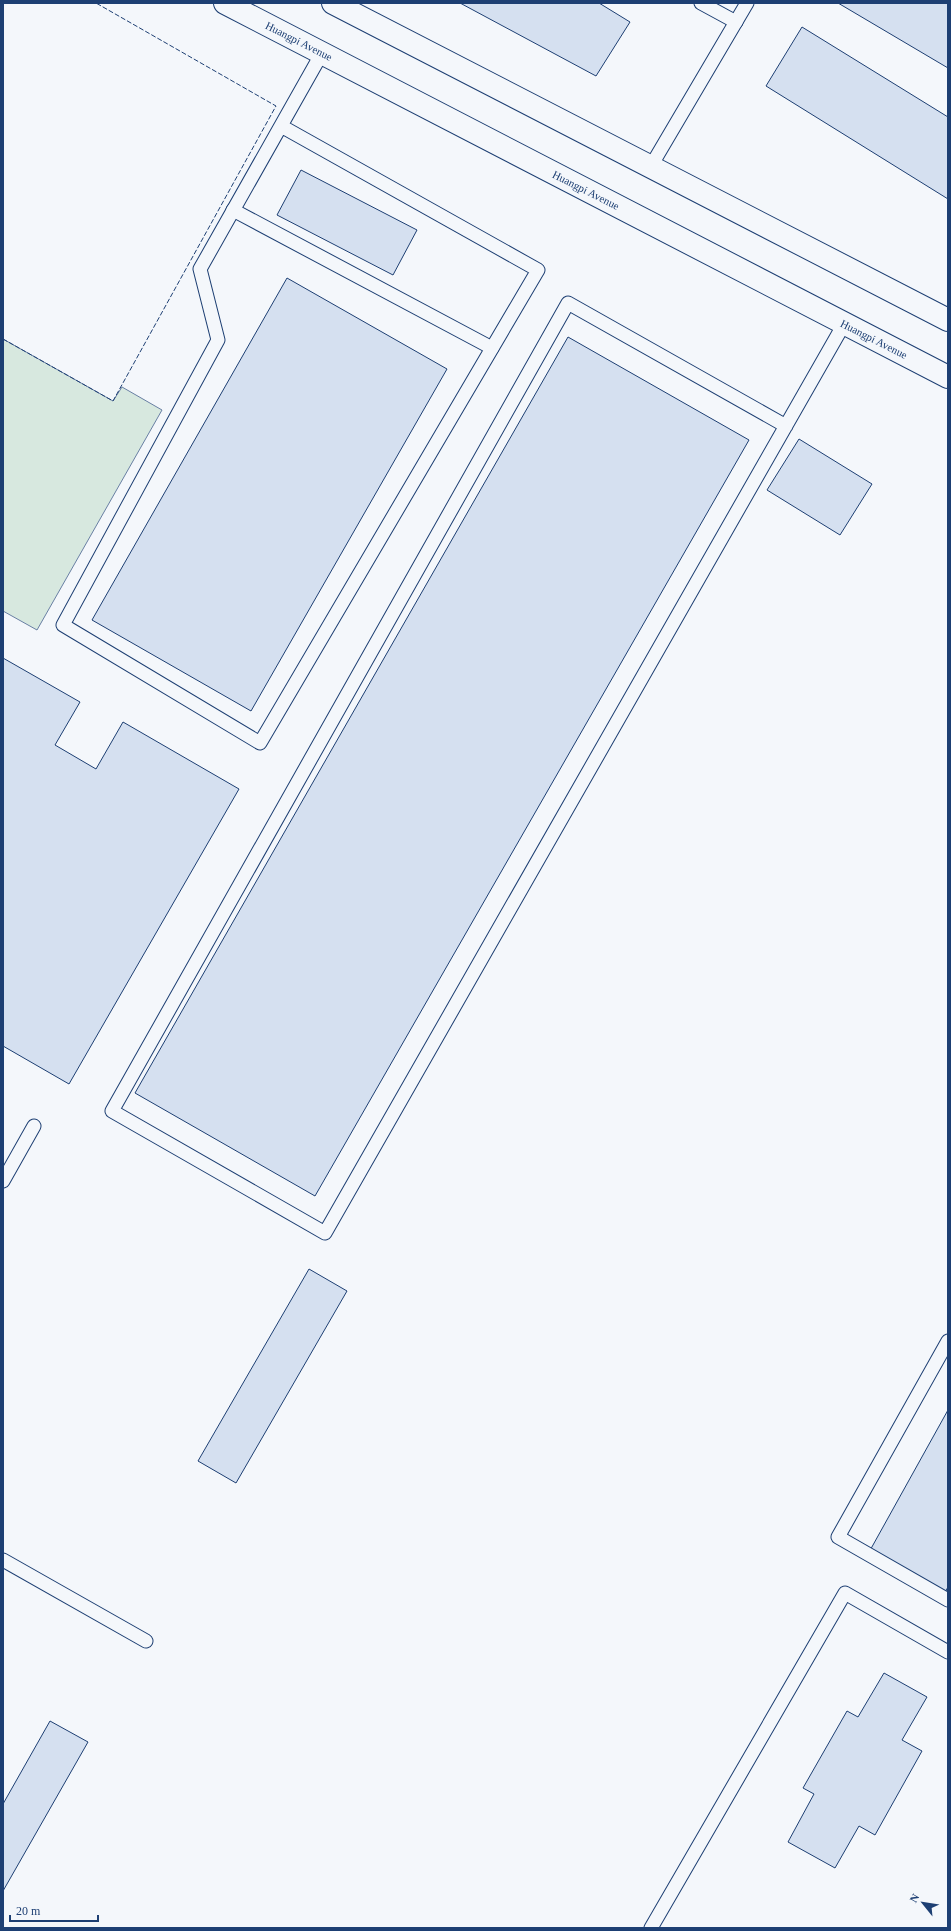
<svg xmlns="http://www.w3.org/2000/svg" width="951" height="1931" font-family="Georgia,serif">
<rect width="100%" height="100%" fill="#f4f7fb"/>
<polygon fill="#d7e8df" stroke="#687fa3" points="3,339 113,401 122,387 162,410 37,630 3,611"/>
<g fill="#d5e0f0" stroke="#1d3f73">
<polygon points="460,3 599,3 630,22 596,76"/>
<polygon points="838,3 948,3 948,68"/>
<polygon points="802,27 948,117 948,199 766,86"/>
<polygon points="301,170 417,230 393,275 277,215"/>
<polygon points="287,278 447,369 251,711 92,620"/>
<polygon points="568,337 749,440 315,1196 135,1093"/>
<polygon points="799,439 872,484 840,535 767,490"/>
<polygon points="3,658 80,702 55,745 96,769 123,722 239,789 69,1084 3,1046"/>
<polygon points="309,1269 347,1291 236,1483 198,1461"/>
<polygon points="948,1410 948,1587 943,1596 868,1554"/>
<polygon points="884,1673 927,1697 902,1740 922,1751 875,1835 859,1826 835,1868 788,1842 814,1794 803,1788 847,1711 858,1717"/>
<polygon points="50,1721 88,1742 3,1891 3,1804"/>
</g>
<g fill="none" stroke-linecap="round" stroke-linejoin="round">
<defs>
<g id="lane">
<polyline points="701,3 736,22"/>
<polyline points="281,126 538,270 260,743 63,625 218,340 200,269 322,53"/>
<polyline points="651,166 747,3"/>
<polyline points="233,210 492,348"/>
<polyline points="786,426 568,303 112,1111 325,1233 844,324"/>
<polyline points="3,1181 34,1126"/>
<polyline points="948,1341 838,1537 948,1600"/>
<polyline points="3,1560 146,1641"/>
<polyline points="651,1928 845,1593 948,1652"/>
</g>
<g id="secondary">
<polyline points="225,3 948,377"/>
<polyline points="333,3 948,320"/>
</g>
</defs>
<use href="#lane" stroke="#1d3f73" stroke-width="15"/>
<use href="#secondary" stroke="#1d3f73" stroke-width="24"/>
<use href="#lane" stroke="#f4f7fb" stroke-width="13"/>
<use href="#secondary" stroke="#f4f7fb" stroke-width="22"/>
<polyline stroke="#1d3f73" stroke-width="1" stroke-dasharray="5 2" stroke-linecap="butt" points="3,339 113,401 276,106 96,3"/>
</g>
<g text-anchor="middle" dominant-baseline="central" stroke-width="3" stroke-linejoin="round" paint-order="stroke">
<g font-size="11" fill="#1d3f73" stroke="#f4f7fb">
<text transform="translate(299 41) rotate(27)">Huangpi Avenue</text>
<text transform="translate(586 190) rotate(27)">Huangpi Avenue</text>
<text transform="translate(874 339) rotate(27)">Huangpi Avenue</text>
</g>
</g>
<rect width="951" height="1931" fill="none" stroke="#1d3f73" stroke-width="8"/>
<g transform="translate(923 1903) rotate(300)" stroke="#f4f7fb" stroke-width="3" paint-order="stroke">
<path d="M0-3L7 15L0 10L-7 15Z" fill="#1d3f73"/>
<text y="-6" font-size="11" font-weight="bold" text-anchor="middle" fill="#1d3f73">N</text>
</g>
<path d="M10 1915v6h88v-6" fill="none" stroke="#1d3f73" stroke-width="2"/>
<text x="16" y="1915" font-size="12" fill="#1d3f73" stroke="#f4f7fb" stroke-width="3" paint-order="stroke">20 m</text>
</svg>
